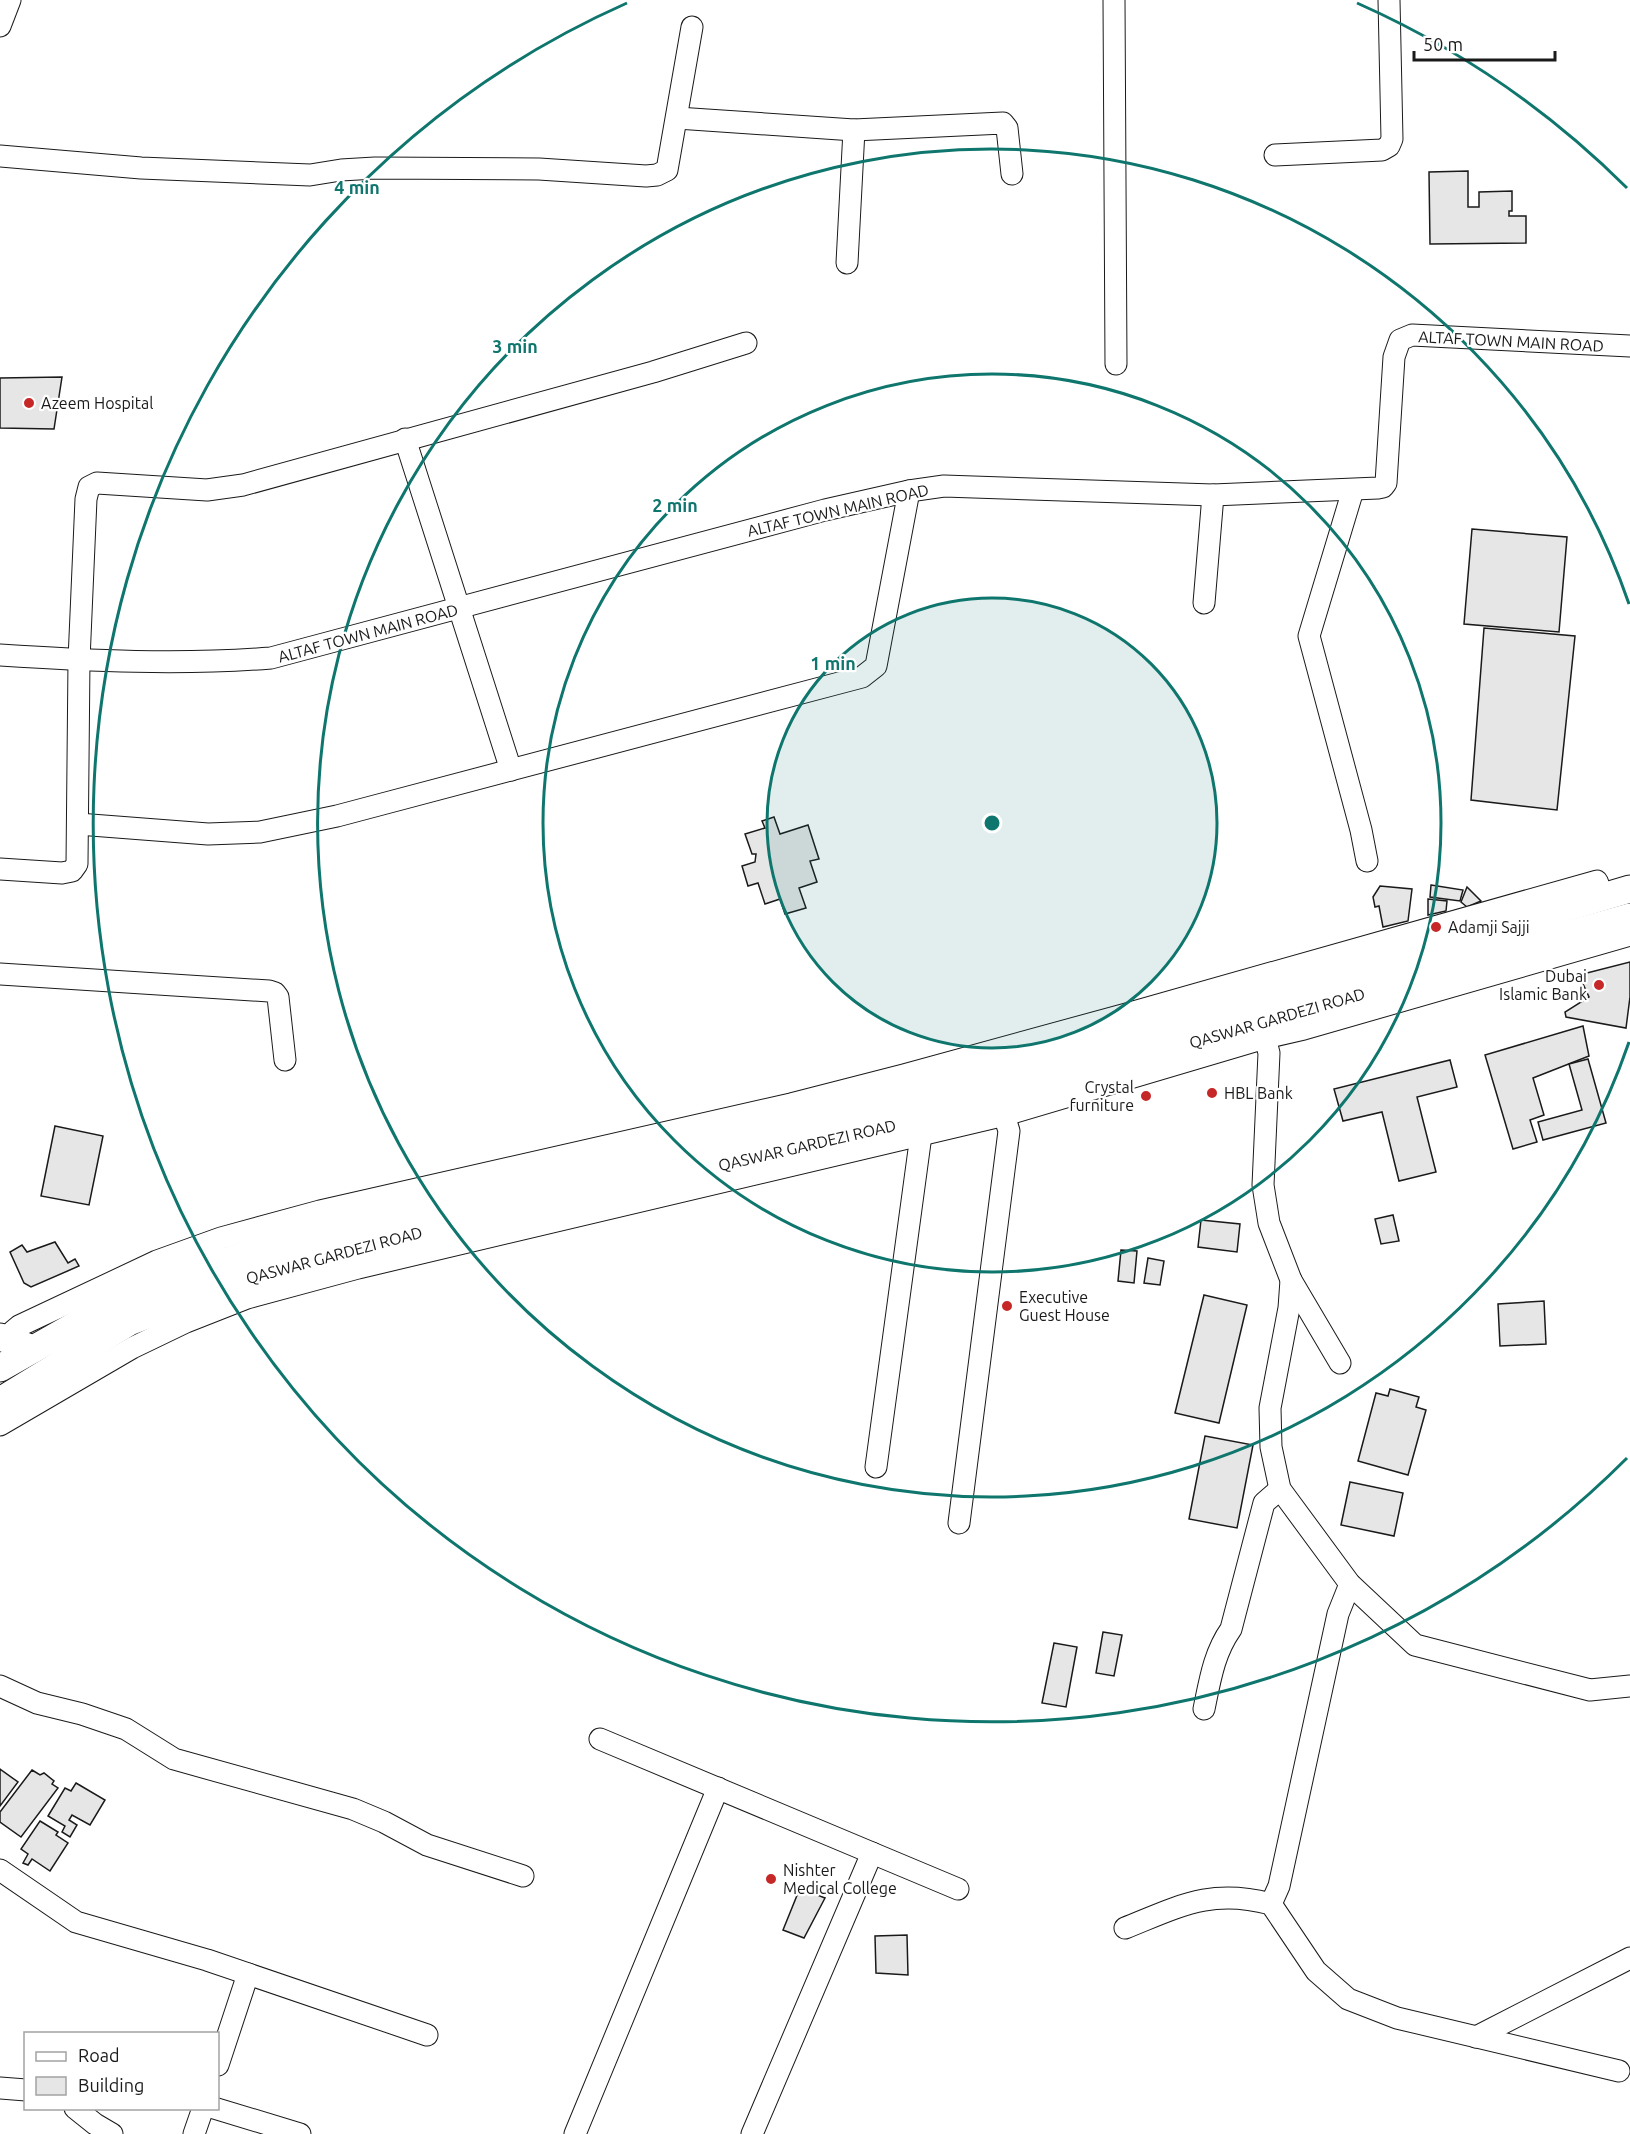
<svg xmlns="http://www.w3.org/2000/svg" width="1630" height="2134" font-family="Ubuntu,sans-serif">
<rect width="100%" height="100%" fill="#fff"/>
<g fill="#e6e6e6" stroke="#1a1a1a" stroke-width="1.5">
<polygon points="1468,171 1468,207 1479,207 1479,192 1512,191 1512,211 1509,211 1509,216 1526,216 1526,243 1430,244 1429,172"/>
<polygon points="62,377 54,429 0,428 0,378"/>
<polygon points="1472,529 1567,537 1559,632 1464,624"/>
<polygon points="1484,628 1575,636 1557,810 1471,800"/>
<polygon points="774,817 780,834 808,825 819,859 810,861 817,882 799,888 806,908 785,914 780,899 765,904 758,883 748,886 742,866 755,862 756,854 752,854 745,834 765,828 762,821"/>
<polygon points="1431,885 1463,890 1460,901 1430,897"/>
<polygon points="1380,886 1412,889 1408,921 1383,927 1379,906 1375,907 1373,897"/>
<polygon points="1467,887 1481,901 1467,907 1461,902"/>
<polygon points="1428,899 1447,901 1446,911 1428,915"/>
<polygon points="1630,962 1630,997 1626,1028 1566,1017 1565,1012 1589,997 1579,975"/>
<polygon points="1583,1026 1589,1056 1533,1078 1544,1115 1530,1120 1537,1142 1513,1149 1485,1055"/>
<polygon points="1588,1059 1606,1123 1543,1140 1538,1122 1582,1110 1569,1064"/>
<polygon points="1450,1060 1457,1087 1417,1097 1436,1172 1399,1181 1382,1112 1343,1121 1334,1089"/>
<polygon points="55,1126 103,1136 89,1205 41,1196"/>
<polygon points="1393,1215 1399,1241 1381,1244 1375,1219"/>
<polygon points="1201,1220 1240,1224 1237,1252 1198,1247"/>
<polygon points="55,1242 68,1263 75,1259 79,1266 31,1287 24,1283 10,1252 22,1245 27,1252"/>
<polygon points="1121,1250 1137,1251 1134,1283 1118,1281"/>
<polygon points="1148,1258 1164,1261 1160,1285 1144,1283"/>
<polygon points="1204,1295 1247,1305 1219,1423 1175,1413"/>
<polygon points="1544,1301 1546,1344 1500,1346 1498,1304"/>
<polygon points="1390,1389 1419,1397 1416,1407 1426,1410 1408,1475 1358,1461 1376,1393 1388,1396"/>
<polygon points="1205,1436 1253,1445 1237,1528 1189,1519"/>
<polygon points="1350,1482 1403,1493 1394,1536 1341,1525"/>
<polygon points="1103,1632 1122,1635 1114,1676 1096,1673"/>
<polygon points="1054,1643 1077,1647 1066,1707 1042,1703"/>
<polygon points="0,1769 18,1782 0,1806"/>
<polygon points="32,1770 40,1775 44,1773 54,1781 52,1784 58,1788 21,1837 0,1822 0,1812"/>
<polygon points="76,1783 105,1800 90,1825 72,1815 69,1820 77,1825 70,1837 62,1832 65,1826 48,1816 65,1788 71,1791"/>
<polygon points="40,1821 58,1832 56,1835 68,1843 50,1871 32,1859 28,1865 23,1863 28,1854 21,1849"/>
<polygon points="800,1888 825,1898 804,1938 783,1930"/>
<polygon points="907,1935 908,1975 876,1973 875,1936"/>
</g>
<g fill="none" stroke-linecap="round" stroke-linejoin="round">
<defs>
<g id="minor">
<polyline points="1114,0 1116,364"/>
<polyline points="0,26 10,0"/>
<polyline points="677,118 854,130 1003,123 1007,128 1012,174"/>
<polyline points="1275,155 1382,150 1389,146 1392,139 1389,0"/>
<polyline points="0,156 141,168 310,175 341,170 375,168 539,169 646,176 657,175 667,170 692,27"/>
<polyline points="847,263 854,130"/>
<polyline points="405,439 511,770"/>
<polyline points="1353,490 1309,636 1361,830 1367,861"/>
<polyline points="1204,603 1213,495"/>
<path d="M0,655C90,661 181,665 271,658L825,510L909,491L944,486L1213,495L1378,488L1383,487L1386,483L1394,357L1400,340L1412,335L1630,346"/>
<polyline points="78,824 208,834 260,832 337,816 862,677 876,666 909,491"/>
<polyline points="0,869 62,873 72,871 77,864 79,660 86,499 89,487 97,483 207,490 243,485 653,372 746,343"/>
<polyline points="0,974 269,991 275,993 278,997 285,1060"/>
<polyline points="1265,1038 1269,1053 1263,1185 1269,1223 1291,1280 1289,1308 1270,1408 1271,1447 1280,1489 1350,1584 1415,1645 1590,1690 1630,1686"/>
<polyline points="1291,1280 1340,1363"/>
<polyline points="10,1341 13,1331 19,1326 157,1261 221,1238 320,1211 791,1104 904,1075 1126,1014 1597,881 1603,897"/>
<polyline points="0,1425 132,1348 186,1322 247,1298 358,1268 1005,1115 1265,1038 1304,1029 1630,935"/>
<polyline points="876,1467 921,1135"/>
<polyline points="959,1523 1009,1131 1000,1102"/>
<polyline points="0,1686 37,1703 82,1714 126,1729 174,1759 353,1809 384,1822 427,1845 523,1876"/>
<path d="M1204,1709C1210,1680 1214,1653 1231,1629L1264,1503L1280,1489"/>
<polyline points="600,1739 958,1889"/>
<polyline points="0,1870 76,1922 207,1960 427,2035"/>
<polyline points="1271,1904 1279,1886 1338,1614 1350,1584"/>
<path d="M1125,1928C1180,1906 1211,1888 1271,1904L1316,1971L1348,1999L1397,2018L1619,2071"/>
<polyline points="1476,2037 1630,1958"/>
<polyline points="218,2065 248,1974"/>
<polyline points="0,2088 26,2090"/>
<polyline points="75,2108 95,2124 112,2134"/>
<polyline points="214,2108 300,2134"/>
<polyline points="194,2134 203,2108"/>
<polyline points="575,2134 718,1788"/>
<polyline points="752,2134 872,1853"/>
</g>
<g id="major">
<polyline points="0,1337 33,1349"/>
<polyline points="0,1368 90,1317 189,1272 298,1240 797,1123 955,1083 1369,966 1630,889"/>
<polyline points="0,1401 129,1322 236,1281 356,1247 895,1125 1630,917"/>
</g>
</defs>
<use href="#minor" stroke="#1a1a1a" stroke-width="23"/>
<use href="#major" stroke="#1a1a1a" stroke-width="29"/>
<use href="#minor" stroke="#fff" stroke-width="21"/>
<use href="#major" stroke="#fff" stroke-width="27"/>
</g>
<circle cx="992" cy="823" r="225" fill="#0f766e" fill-opacity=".12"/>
<g fill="none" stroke="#0f766e" stroke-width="3">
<circle cx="992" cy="823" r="225"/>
<circle cx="992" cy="823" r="449"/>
<path d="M1629 1042A674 674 0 1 1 1629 604"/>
<path d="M1627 1458A898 898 0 1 1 627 3M1357 3A898 898 0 0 1 1627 188"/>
</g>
<g fill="#c62828" stroke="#fff" stroke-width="2">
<circle cx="29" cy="403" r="6"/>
<circle cx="1436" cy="927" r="6"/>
<circle cx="1599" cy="985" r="6"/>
<circle cx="1212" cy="1093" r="6"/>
<circle cx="1146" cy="1096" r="6"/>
<circle cx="1007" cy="1306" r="6"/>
<circle cx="771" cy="1879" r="6"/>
</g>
<g text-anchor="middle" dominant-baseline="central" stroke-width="4.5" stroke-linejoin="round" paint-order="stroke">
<g font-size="16" fill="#1a1a1a" stroke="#fff">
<text transform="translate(1511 341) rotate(3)">ALTAF TOWN MAIN ROAD</text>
<text transform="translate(838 510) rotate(-13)">ALTAF TOWN MAIN ROAD</text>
<text transform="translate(368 633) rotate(-15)">ALTAF TOWN MAIN ROAD</text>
<text transform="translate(1277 1018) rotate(-16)">QASWAR GARDEZI ROAD</text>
<text transform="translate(807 1145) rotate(-13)">QASWAR GARDEZI ROAD</text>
<text transform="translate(334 1255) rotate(-15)">QASWAR GARDEZI ROAD</text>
</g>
<g font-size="16" fill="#1a1a1a" stroke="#fff" text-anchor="start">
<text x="41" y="403">Azeem Hospital</text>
<text x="1448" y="927">Adamji Sajji</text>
<text x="1587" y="976" text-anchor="end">Dubai<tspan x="1587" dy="18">Islamic Bank</tspan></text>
<text x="1134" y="1087" text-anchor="end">Crystal<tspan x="1134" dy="18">furniture</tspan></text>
<text x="1224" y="1093">HBL Bank</text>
<text x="1019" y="1297">Executive<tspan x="1019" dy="18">Guest House</tspan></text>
<text x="783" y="1870">Nishter<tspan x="783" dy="18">Medical College</tspan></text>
</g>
</g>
<circle cx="992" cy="823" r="9" fill="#0f766e" stroke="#fff" stroke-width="3"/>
<g font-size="18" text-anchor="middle" font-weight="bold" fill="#0f766e" stroke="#fff" stroke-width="4.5" stroke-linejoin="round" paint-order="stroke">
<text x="357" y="194">4 min</text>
<text x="515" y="353">3 min</text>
<text x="675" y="512">2 min</text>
<text x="833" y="670">1 min</text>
</g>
<rect x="24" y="2032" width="195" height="78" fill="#ffffff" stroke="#a3a3a3" stroke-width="1.5"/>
<rect x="36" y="2052" width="30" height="9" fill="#ffffff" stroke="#a3a3a3" stroke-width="1.5"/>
<text x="78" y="2062" font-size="18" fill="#1a1a1a">Road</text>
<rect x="36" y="2077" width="30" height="18" fill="#e6e6e6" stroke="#a3a3a3" stroke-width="1.5"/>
<text x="78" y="2092" font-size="18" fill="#1a1a1a">Building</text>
<path d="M1414 51v9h141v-9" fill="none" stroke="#1a1a1a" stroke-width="3"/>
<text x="1423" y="51" font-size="18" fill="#1a1a1a" stroke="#ffffff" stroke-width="4.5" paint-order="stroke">50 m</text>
</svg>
